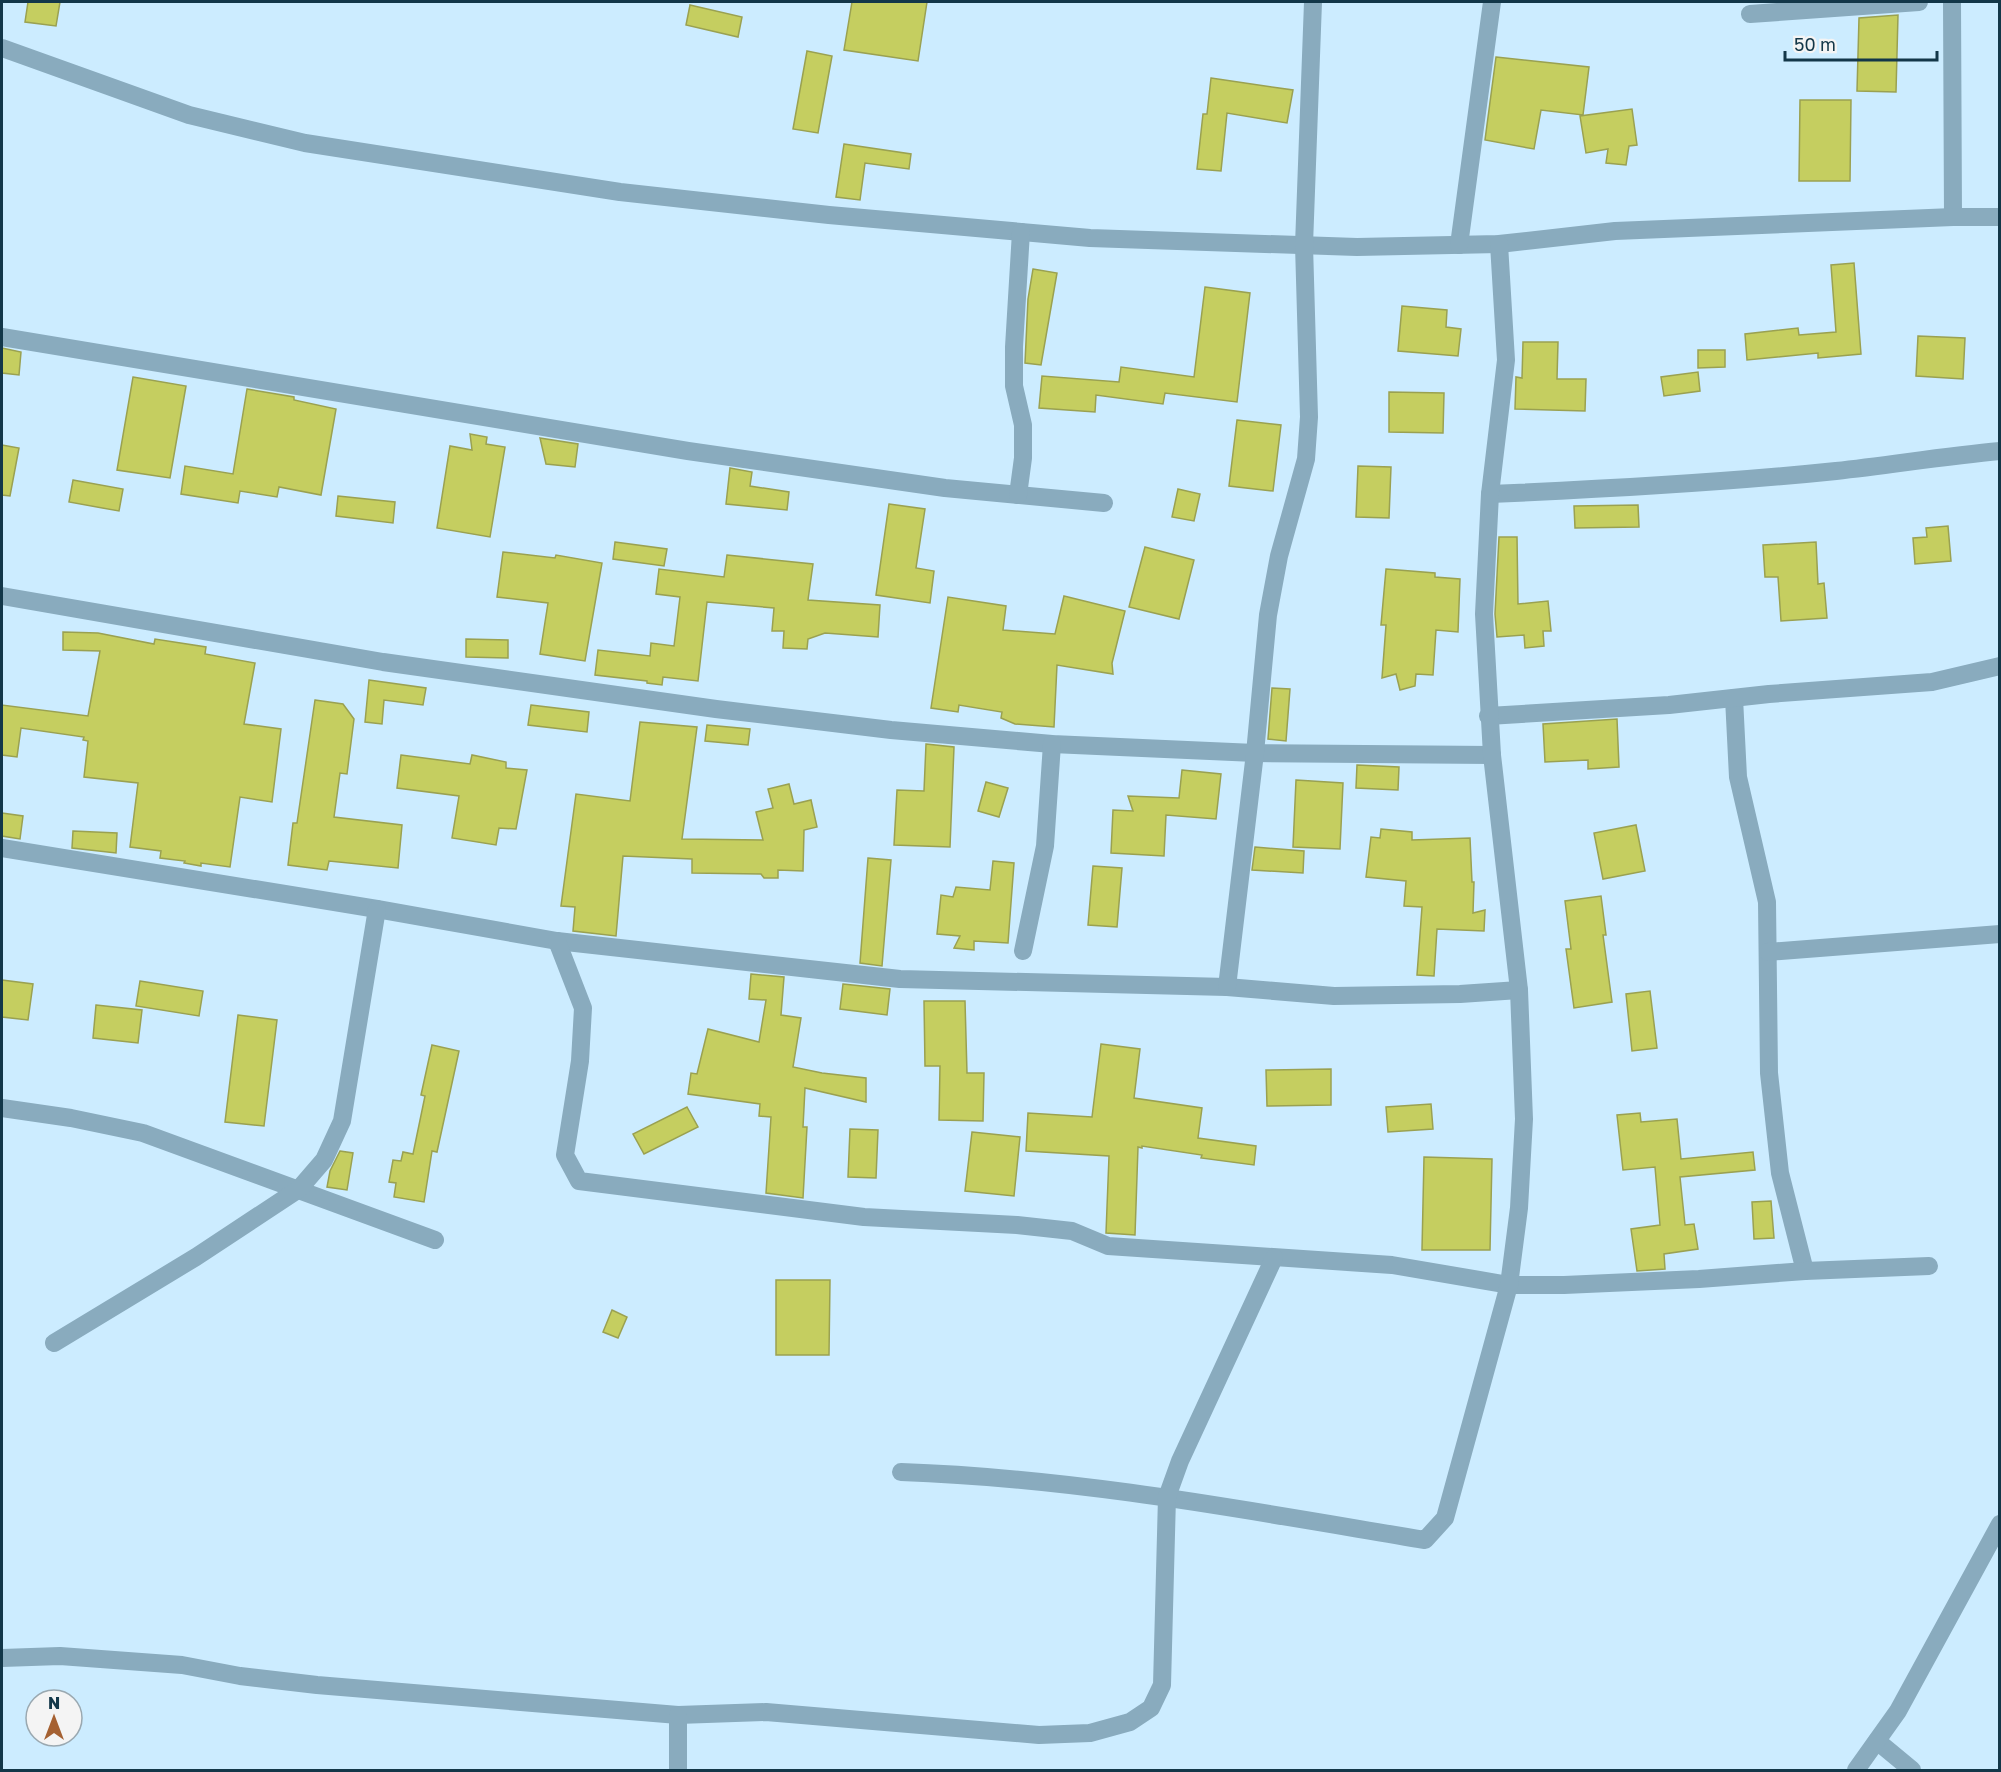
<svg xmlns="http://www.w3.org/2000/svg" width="2001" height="1772" font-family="'Golos Text',sans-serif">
<rect width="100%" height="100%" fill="#ccecff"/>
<g fill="#c5ce60" stroke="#9aa151" stroke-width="1.5">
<polygon points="28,2 60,2 56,26 25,22"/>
<polygon points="852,2 927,2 918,61 844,50"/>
<polygon points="690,5 742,17 738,37 686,25"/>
<polygon points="1898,15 1896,92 1857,91 1859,18"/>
<polygon points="807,51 832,56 818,133 793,129"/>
<polygon points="1496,57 1589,67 1583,115 1541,110 1534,149 1485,140"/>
<polygon points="1211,78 1293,90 1287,123 1227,113 1221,171 1197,169 1203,114 1207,114"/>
<polygon points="1800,100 1851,100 1850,181 1799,181"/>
<polygon points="1632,109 1637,145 1629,146 1626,165 1606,163 1608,149 1586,153 1580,116"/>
<polygon points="844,144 911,154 909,169 865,163 860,200 836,197"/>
<polygon points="1854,263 1861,354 1818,358 1818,353 1747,360 1745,334 1798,328 1799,335 1836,332 1831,265"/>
<polygon points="1033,269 1057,273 1041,365 1025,363 1028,299"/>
<polygon points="1205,287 1250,293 1237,402 1165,393 1163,404 1096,395 1095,412 1039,408 1042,376 1119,382 1121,367 1194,377"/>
<polygon points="1402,306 1447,310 1446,327 1461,329 1458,356 1398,351"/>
<polygon points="1918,336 1965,338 1963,379 1916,376"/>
<polygon points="1523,342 1558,342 1557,379 1586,379 1585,411 1515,409 1516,377 1522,378"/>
<polygon points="2,348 21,352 19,375 2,373"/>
<polygon points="1698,350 1725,350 1725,367 1698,368"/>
<polygon points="1698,372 1700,391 1664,396 1661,377"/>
<polygon points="133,377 186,386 170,478 117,470"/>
<polygon points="247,389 294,397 294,400 336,409 321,495 279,487 277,497 240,491 238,503 181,494 185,466 233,474"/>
<polygon points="1389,392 1444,393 1443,433 1389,432"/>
<polygon points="1237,420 1281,425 1273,491 1229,486"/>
<polygon points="470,434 487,437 486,444 505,447 490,537 437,528 450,446 472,450"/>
<polygon points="540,438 578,444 575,467 546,464"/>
<polygon points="2,445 19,448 10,496 2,495"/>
<polygon points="1358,466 1391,467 1389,518 1356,517"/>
<polygon points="730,468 752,472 750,486 789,492 787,510 726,504"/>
<polygon points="73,480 123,489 119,511 69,502"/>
<polygon points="1178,489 1200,494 1194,521 1172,517"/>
<polygon points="338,496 395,502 393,523 336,516"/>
<polygon points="889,504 925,509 916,568 934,571 930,603 876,595"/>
<polygon points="1638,505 1639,527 1575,528 1574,506"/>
<polygon points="1948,526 1951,561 1915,564 1913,538 1927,537 1926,528"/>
<polygon points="1499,537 1517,537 1518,604 1548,601 1551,631 1543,631 1544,646 1525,648 1524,635 1497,637 1495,614"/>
<polygon points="615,542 667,549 664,566 613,559"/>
<polygon points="1816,542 1818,584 1824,583 1827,618 1781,621 1778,577 1765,577 1763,545"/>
<polygon points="1145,547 1194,560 1179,619 1129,607"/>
<polygon points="503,552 555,558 556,555 602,563 585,661 540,654 548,603 497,597"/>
<polygon points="727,555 813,564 808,600 880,605 878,637 825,633 808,639 807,649 783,648 784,631 772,631 774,608 707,602 698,681 663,677 662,685 647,683 647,681 595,675 598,650 650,656 651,643 674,646 680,597 656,594 659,569 724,577"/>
<polygon points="1386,569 1435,573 1435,577 1460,579 1458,632 1436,630 1433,675 1416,674 1415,686 1400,690 1396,674 1382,678 1386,625 1381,625"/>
<polygon points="1064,596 1125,611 1112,663 1113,674 1057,665 1054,727 1015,724 1001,718 1002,712 959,705 958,712 931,708 948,597 1006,606 1003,630 1055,634"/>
<polygon points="63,632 98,633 154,644 155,639 206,647 205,654 255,663 244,724 281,729 272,802 240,797 230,867 201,863 201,866 184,863 185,861 160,858 161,851 130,847 138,783 84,777 88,741 83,740 84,737 21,728 17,757 2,755 2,705 88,716 100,651 63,650"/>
<polygon points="466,639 508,640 508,658 466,657"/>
<polygon points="369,680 426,688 423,705 384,700 382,724 365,722"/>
<polygon points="1272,688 1290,689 1286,741 1268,739"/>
<polygon points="315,700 343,704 354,719 347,774 340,773 334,817 402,825 398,868 329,861 327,870 288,865 293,823 297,823"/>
<polygon points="531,705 589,712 587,732 528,725"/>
<polygon points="1617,719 1619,767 1588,769 1588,760 1545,762 1543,724"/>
<polygon points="640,722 697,727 682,839 763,840 756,812 773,808 768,789 789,784 794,804 811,800 817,827 804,830 803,871 778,870 778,878 764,878 761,874 692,873 692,859 623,856 616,936 573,931 575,907 561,906 576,794 630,801"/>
<polygon points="707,725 750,729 748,745 705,741"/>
<polygon points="926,744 954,747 950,847 894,845 897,790 924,791"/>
<polygon points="401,755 470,764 472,755 506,762 506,768 527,770 516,829 499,828 496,845 452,838 459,796 397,788"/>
<polygon points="1357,765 1399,767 1398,790 1356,788"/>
<polygon points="1182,770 1221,774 1216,819 1166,815 1164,856 1111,853 1113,810 1133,811 1128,796 1179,798"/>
<polygon points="1296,780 1343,783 1340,849 1293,847"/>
<polygon points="986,782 1008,788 999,817 978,811"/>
<polygon points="2,813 23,816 20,839 2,836"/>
<polygon points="1636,825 1645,871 1603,879 1594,833"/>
<polygon points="1381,829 1412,832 1412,840 1470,838 1472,882 1474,882 1473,913 1485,910 1484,931 1437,929 1434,976 1417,975 1422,907 1404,906 1406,881 1366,877 1371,837 1380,838"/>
<polygon points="73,831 117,833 116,853 72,848"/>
<polygon points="1255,847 1304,851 1303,873 1252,870"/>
<polygon points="868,858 891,860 882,966 860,963"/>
<polygon points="993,861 1014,863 1008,943 974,941 974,950 954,948 960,936 937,934 941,895 953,897 956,887 990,890"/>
<polygon points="1093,866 1122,868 1117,927 1088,925"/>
<polygon points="1601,896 1606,935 1603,935 1612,1002 1574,1008 1566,949 1571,949 1565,901"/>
<polygon points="751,974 784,977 781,1015 801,1018 793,1067 822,1073 866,1078 866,1102 805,1088 803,1127 807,1127 803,1198 766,1193 771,1117 759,1116 760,1104 688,1094 691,1073 697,1074 708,1029 759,1042 766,1000 749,999"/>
<polygon points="2,980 33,984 28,1020 2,1017"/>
<polygon points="140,981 203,991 199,1016 136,1006"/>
<polygon points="843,984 890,989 887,1015 840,1009"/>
<polygon points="1650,991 1657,1048 1632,1051 1626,994"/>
<polygon points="924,1001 965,1001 967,1073 984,1073 983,1121 939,1120 940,1066 925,1066"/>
<polygon points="96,1005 142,1010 138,1043 93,1038"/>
<polygon points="238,1015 277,1020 264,1126 225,1122"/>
<polygon points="1101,1044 1140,1049 1134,1098 1202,1108 1198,1138 1256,1146 1254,1165 1201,1158 1202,1155 1142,1146 1142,1148 1138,1147 1135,1235 1106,1233 1109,1156 1026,1151 1028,1113 1092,1117"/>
<polygon points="432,1045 459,1051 437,1152 432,1151 424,1202 394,1197 396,1183 389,1182 393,1160 401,1161 403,1152 413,1154 425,1096 421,1095"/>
<polygon points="1331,1069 1331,1105 1267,1106 1266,1070"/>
<polygon points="1431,1104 1433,1129 1388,1132 1386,1107"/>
<polygon points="687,1107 698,1127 644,1154 633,1134"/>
<polygon points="1640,1113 1641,1122 1677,1119 1681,1159 1753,1152 1755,1170 1680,1177 1685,1225 1694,1224 1698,1249 1664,1254 1665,1269 1637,1271 1631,1229 1660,1225 1655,1167 1623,1170 1617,1115"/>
<polygon points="850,1129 878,1130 876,1178 848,1177"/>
<polygon points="972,1132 1020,1137 1014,1196 965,1191"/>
<polygon points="340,1151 353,1153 347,1190 327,1187 330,1171"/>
<polygon points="1424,1157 1492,1159 1490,1250 1422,1250"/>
<polygon points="1771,1201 1774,1238 1754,1239 1752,1202"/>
<polygon points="776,1280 830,1280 829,1355 776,1355"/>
<polygon points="612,1310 627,1317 618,1338 603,1332"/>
</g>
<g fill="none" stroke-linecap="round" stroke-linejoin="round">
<g stroke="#89abbe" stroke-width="18">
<polyline points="1952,2 1953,217"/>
<polyline points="1750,14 1919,2"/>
<polyline points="2,48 189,115 305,143 620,192 829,215 1090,238 1357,247 1499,244 1615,231 1953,217 2000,217"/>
<polyline points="1459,245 1492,2"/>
<polyline points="2,337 688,451 945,488 1104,503"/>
<path d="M1490,494C1606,489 1721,483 1836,471C1891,465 1945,456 2000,451"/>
<polyline points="1018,495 1023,458 1023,425 1014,386 1014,347 1021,232"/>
<polyline points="2,596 383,662 716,709 891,730 1052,744 1255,753 1492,755"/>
<polyline points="1734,698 1738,777 1767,902 1769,1073 1780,1173 1805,1271"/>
<polyline points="1488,716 1669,705 1769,694 1932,682 2000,666"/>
<polyline points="2,848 377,909 557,941 900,979 1227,987 1334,996 1460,994 1519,990"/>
<polyline points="557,941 583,1008 580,1061 565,1155 579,1181 864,1217 1017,1225 1072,1231 1108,1246 1392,1265 1509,1285 1564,1285 1699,1279 1805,1271 1929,1266"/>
<polyline points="1023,951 1045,846 1052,744"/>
<polyline points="1768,952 2000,934"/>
<polyline points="1227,987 1255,753 1268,615 1279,556 1306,459 1309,417 1304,245 1313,2"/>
<polyline points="2,1108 71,1118 143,1133 435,1240"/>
<polyline points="54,1343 196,1257 299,1189 324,1160 342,1121 377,909"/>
<path d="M901,1472C1077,1478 1251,1511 1425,1540L1445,1518L1509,1285L1519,1208L1524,1119L1519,990L1492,755L1484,614L1490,494L1506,360L1499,244"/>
<polyline points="2,1658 60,1656 182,1665 240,1676 317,1685 678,1715 766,1712 1039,1735 1090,1733 1130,1722 1151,1708 1162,1685 1167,1497 1180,1461 1274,1258"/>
<polyline points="678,1715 678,1770"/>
<polyline points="1877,1741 1912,1770"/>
<polyline points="1856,1770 1898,1711 2000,1524"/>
</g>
</g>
<rect width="2001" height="1772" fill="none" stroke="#133749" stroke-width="6"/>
<g transform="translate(54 1718)"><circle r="28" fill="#f4f4f4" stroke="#9aa8b0" stroke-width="1.5"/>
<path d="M0-4.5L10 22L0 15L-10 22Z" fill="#a56132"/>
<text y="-9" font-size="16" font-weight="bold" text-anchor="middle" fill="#133749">N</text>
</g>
<path d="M1785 51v9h152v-9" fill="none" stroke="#133749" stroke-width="3"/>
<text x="1794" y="51" font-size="18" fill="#133749" stroke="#f4f4f4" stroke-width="4.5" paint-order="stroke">50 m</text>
</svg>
